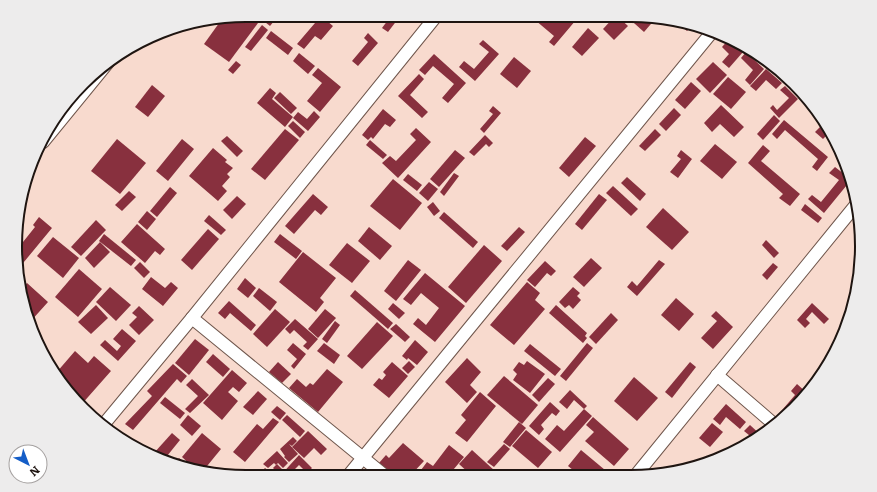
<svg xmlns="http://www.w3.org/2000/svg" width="877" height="492" font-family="Literata,serif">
<rect width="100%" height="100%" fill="#f8dace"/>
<g fill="#88303e">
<polygon points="246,15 258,23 229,62 204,44 222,19"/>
<polygon points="256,15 279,15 270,26"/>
<polygon points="381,15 392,16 401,15 388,32 382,28 388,20"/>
<polygon points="539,15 571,15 576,20 554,46 549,42 554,36 535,20"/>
<polygon points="616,15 628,26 614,40 603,29"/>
<polygon points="625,15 646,15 657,17 644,32"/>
<polygon points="321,16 333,26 321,40 315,36 304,49 297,44"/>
<polygon points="674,20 691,23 694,24 687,31"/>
<polygon points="262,25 268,30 251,51 245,47"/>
<polygon points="588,28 599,38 582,56 572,47"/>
<polygon points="271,31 293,48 288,55 266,38"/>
<polygon points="368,33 378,43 358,66 352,61 368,42 364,38"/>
<polygon points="729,39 743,52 729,68 722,62 729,54 722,47"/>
<polygon points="483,40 499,54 475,81 459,67 464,61 474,69 489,52 479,44"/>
<polygon points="746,52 764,69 750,85 745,80 753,70 741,58"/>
<polygon points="299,53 315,66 308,74 293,61"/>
<polygon points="434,54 466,83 448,103 442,98 454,84 433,66 425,75 419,70"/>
<polygon points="514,57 531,71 517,88 500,74"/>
<polygon points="236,61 241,65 233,74 228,70"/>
<polygon points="713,62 727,75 710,93 696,79"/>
<polygon points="318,68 341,87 320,112 307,101 322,83 312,75"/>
<polygon points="766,69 782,83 776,89 766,80 756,91 750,86"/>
<polygon points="419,74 424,79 410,95 428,112 422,118 398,96"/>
<polygon points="728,77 746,92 731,109 713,94"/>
<polygon points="691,82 701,91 685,109 675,100"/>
<polygon points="152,85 165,96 148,117 135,107"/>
<polygon points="785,86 798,99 779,118 770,108 773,105 777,110 789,98 780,90"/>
<polygon points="270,88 276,93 272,99 293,117 285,127 257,103"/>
<polygon points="280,92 297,108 291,114 274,98"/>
<polygon points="721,105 744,127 734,137 720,124 712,132 704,123"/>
<polygon points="493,106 501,113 484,133 480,129 493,114 489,111"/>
<polygon points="674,108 681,115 666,131 659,124"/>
<polygon points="383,109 396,120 390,127 385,124 373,139 371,137 368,140 362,135"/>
<polygon points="314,111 320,117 308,131 293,118 298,112 307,119"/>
<polygon points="774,115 780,121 763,140 757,134"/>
<polygon points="784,120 828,157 817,171 812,167 818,159 785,130 777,139 772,134"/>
<polygon points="293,121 305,132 300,138 288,126"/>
<polygon points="821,126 827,131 828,134 823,139 815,132"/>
<polygon points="416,128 431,142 398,178 382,163 390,156 396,161 416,140 410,134"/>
<polygon points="285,129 299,140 265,180 251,169"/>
<polygon points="655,129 661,135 645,151 639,146"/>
<polygon points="485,135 493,143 489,147 486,144 474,156 469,152"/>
<polygon points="227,136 243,151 237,157 221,141"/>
<polygon points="585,137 596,146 569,177 559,168"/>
<polygon points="117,139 146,163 120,194 91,171"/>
<polygon points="182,139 194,149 168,181 156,171"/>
<polygon points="370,140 387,155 383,159 366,145"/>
<polygon points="715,144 737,162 722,179 700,161"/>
<polygon points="763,145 770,151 761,161 800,194 790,206 779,198 783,194 748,163"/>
<polygon points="213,148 227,160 225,162 233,168 227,174 230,177 222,186 227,191 218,201 189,176"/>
<polygon points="455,150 465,158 439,187 430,179"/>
<polygon points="681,150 692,159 678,178 670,172 681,159 677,156"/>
<polygon points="835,167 844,174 846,172 851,180 824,213 808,199 812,195 821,202 839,180 829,173"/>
<polygon points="454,173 459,176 444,196 440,192"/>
<polygon points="408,174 422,185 417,191 403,180"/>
<polygon points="627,177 646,194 640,201 621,183"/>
<polygon points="393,179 422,203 400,230 370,206"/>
<polygon points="429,182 438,189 428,201 419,193"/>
<polygon points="613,186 638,209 631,216 606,193"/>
<polygon points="170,187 177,193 157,217 150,211"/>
<polygon points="129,191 136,197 122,211 115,205"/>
<polygon points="313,194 328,207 321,215 315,210 294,234 285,226"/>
<polygon points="599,194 607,200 582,230 575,224"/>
<polygon points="237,196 246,204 232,219 223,210"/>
<polygon points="433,202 440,211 434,216 427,207"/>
<polygon points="805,204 822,218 818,223 801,210"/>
<polygon points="663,208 689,232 672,250 646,227"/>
<polygon points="147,211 156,219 147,230 138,222"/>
<polygon points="444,212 478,242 473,248 439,218"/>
<polygon points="209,215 226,230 221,235 204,221"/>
<polygon points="39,217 52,228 19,268 17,267 15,261 18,237 23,242 35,227 33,225"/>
<polygon points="96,220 106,230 81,256 71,247"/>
<polygon points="137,224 165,249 160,255 155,251 145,263 121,242"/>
<polygon points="369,227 392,246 380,260 358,241"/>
<polygon points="519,227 525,232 507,251 501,246"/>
<polygon points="208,229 219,239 192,270 181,260"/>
<polygon points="104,234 136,260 131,266 99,241"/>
<polygon points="280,234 302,251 296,259 274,242"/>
<polygon points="53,237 79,258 63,278 37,256"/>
<polygon points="766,240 779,253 774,258 762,245"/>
<polygon points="100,242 110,252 94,268 85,258"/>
<polygon points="347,243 370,261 352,283 329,265"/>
<polygon points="484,245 502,261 466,303 448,287"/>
<polygon points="303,252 336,278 320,298 324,302 316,312 279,282"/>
<polygon points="591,258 602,268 584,287 573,277"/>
<polygon points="408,260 421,270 396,301 384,291"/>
<polygon points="659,260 665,264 637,296 627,287 632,281 637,286"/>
<polygon points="545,261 556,271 551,276 547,273 535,287 527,280"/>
<polygon points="140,262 150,272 144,278 134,268"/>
<polygon points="773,263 778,267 767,280 762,275"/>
<polygon points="79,269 102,289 78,317 55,297"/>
<polygon points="860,272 860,276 857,285 852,280"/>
<polygon points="425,273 465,306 435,342 413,324 418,318 426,325 439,308 421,293 411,305 403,299"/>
<polygon points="151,277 165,288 171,282 178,288 163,306 142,289"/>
<polygon points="245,278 256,288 248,298 237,289"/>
<polygon points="527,282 540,293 535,300 545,309 514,345 490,325"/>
<polygon points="27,283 48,302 30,322 24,300 26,298 24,296 22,288"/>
<polygon points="110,287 131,305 116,321 96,302"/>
<polygon points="573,287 580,293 577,296 581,300 573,309 569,305 565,308 559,302"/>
<polygon points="259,288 277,302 270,311 253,296"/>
<polygon points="355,290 393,323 388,329 350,296"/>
<polygon points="676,298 694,314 679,331 661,315"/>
<polygon points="229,301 256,325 251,331 230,313 225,319 218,313"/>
<polygon points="393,303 405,313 399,319 388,309"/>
<polygon points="812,303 829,319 824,324 812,312 806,319 810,323 805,328 797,320"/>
<polygon points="96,305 108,318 91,334 78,322"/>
<polygon points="556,305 587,333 585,336 587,338 583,343 549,313"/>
<polygon points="139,306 154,320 139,335 129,325 137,317 132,313"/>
<polygon points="275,309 290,322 267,347 253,334"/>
<polygon points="325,309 336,318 318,338 308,329"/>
<polygon points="716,311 733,327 713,349 701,338 717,321 711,316"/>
<polygon points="611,313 618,320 596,344 589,337"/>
<polygon points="295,319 318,339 308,350 303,346 307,342 294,330 290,334 285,329"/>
<polygon points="335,321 340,325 327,343 322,339"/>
<polygon points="377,322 393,336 362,369 347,356"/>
<polygon points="396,324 410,337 405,342 390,329"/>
<polygon points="122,329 136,341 118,361 100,345 105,340 117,351 121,346 113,339"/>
<polygon points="195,339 209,350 189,375 175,363"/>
<polygon points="415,340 428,352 417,365 408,358 407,360 402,356"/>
<polygon points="293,343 306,354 294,369 291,366 297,359 287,350"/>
<polygon points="324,343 340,355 334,364 317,351"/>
<polygon points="587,343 593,348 566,381 560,376"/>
<polygon points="530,344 561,369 555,376 524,351"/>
<polygon points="75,351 88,363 94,356 111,371 81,405 75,401 79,396 61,379 56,373"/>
<polygon points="213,354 230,369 223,377 206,362"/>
<polygon points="467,358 481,372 470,385 477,392 467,403 445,382"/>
<polygon points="409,361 415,367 408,374 402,368"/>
<polygon points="527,361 545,374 530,393 513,380 517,374 513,370 519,362 524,365"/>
<polygon points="278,362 291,374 282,383 269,372"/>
<polygon points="392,362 408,376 389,398 373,385 379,378 382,380 386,375 383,372"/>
<polygon points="690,362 696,367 672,398 665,392"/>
<polygon points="173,364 187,376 181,383 177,379 133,430 125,424 152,396 147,391"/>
<polygon points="327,369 343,382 318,412 289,388 297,379 306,387 310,383 313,385"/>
<polygon points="232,370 247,383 239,392 233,387 228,392 238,401 222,420 203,403"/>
<polygon points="504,376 538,405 522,424 487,395"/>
<polygon points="634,377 658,398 637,421 614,401"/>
<polygon points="548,378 555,384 539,402 532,395"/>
<polygon points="192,379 209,395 190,413 185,409 198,396 186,385"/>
<polygon points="797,384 807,393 795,409 782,420 777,416 795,395 791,391"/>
<polygon points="570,390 587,406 584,409 574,400 567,409 559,402"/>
<polygon points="258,391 267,399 253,415 243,407"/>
<polygon points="480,392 496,406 467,442 455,433 466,420 461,415"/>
<polygon points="165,397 185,413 180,419 160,403"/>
<polygon points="550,402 560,411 556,416 552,413 541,425 544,429 539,435 529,426"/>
<polygon points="726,404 746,422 740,429 726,417 720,425 713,419"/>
<polygon points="277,406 286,413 280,420 271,412"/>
<polygon points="584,409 592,416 560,452 545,439 557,425 564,431"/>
<polygon points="188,415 201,426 192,436 180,425"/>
<polygon points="287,415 305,431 300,437 282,420"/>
<polygon points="593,417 629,449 614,466 585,441 594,432 586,425"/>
<polygon points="273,418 279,422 245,462 233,452 257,424 263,429"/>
<polygon points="519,422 526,428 510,447 503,442"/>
<polygon points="712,423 723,432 710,447 699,438"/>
<polygon points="750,425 762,436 755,440 744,431"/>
<polygon points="526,430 552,452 538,468 512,446"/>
<polygon points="308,431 327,449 321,455 314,448 304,458 292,447"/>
<polygon points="172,433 180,440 163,461 154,453"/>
<polygon points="202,433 221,449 203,471 196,470 182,457"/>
<polygon points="293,437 297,441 292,446 289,444 298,454 289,462 284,457 285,456 280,449"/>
<polygon points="403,443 424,461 410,476 393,476 379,463 386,455 389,458"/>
<polygon points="504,444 510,449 494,467 487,462"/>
<polygon points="449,445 464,457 448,476 419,476 418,474 427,462 433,466"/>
<polygon points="472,450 495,471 490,476 472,476 459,464"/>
<polygon points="581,450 611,475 579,475 568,466"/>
<polygon points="277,451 288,463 283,468 278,463 276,465 274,463 268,468 263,464"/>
<polygon points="299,455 312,468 307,473 299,465 288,476 280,476"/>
<polygon points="709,455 715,460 707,464 703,461"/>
<polygon points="179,458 190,468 172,465"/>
<polygon points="277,464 284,471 278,476 257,476 265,468 270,472 274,469 273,468"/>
</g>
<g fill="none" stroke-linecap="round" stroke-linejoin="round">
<defs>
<g id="street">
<polyline points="43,142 110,60"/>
<polyline points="192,318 385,476"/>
<polyline points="717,375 775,425"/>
<polyline points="104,424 192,318 437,15"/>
<polyline points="636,475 855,206"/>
<polyline points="348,476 712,32"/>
</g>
</defs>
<use href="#street" stroke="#6f564c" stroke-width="14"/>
<use href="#street" stroke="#fff" stroke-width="12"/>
</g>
<path d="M0 0H877V492H0ZM246 22H631A224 224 0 0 1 855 246V246A224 224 0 0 1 631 470H246A224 224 0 0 1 22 246V246A224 224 0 0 1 246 22Z" fill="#edecec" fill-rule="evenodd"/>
<path fill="none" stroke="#1f1511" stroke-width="2" d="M246 22H631A224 224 0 0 1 855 246V246A224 224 0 0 1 631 470H246A224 224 0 0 1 22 246V246A224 224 0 0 1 246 22Z"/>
<g transform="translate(28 464) rotate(138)"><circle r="19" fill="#ffffff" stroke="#a5a1a0"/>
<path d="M0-3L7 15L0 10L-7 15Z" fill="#145dc7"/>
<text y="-6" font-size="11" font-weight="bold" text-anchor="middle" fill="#1f1511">N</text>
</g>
</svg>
